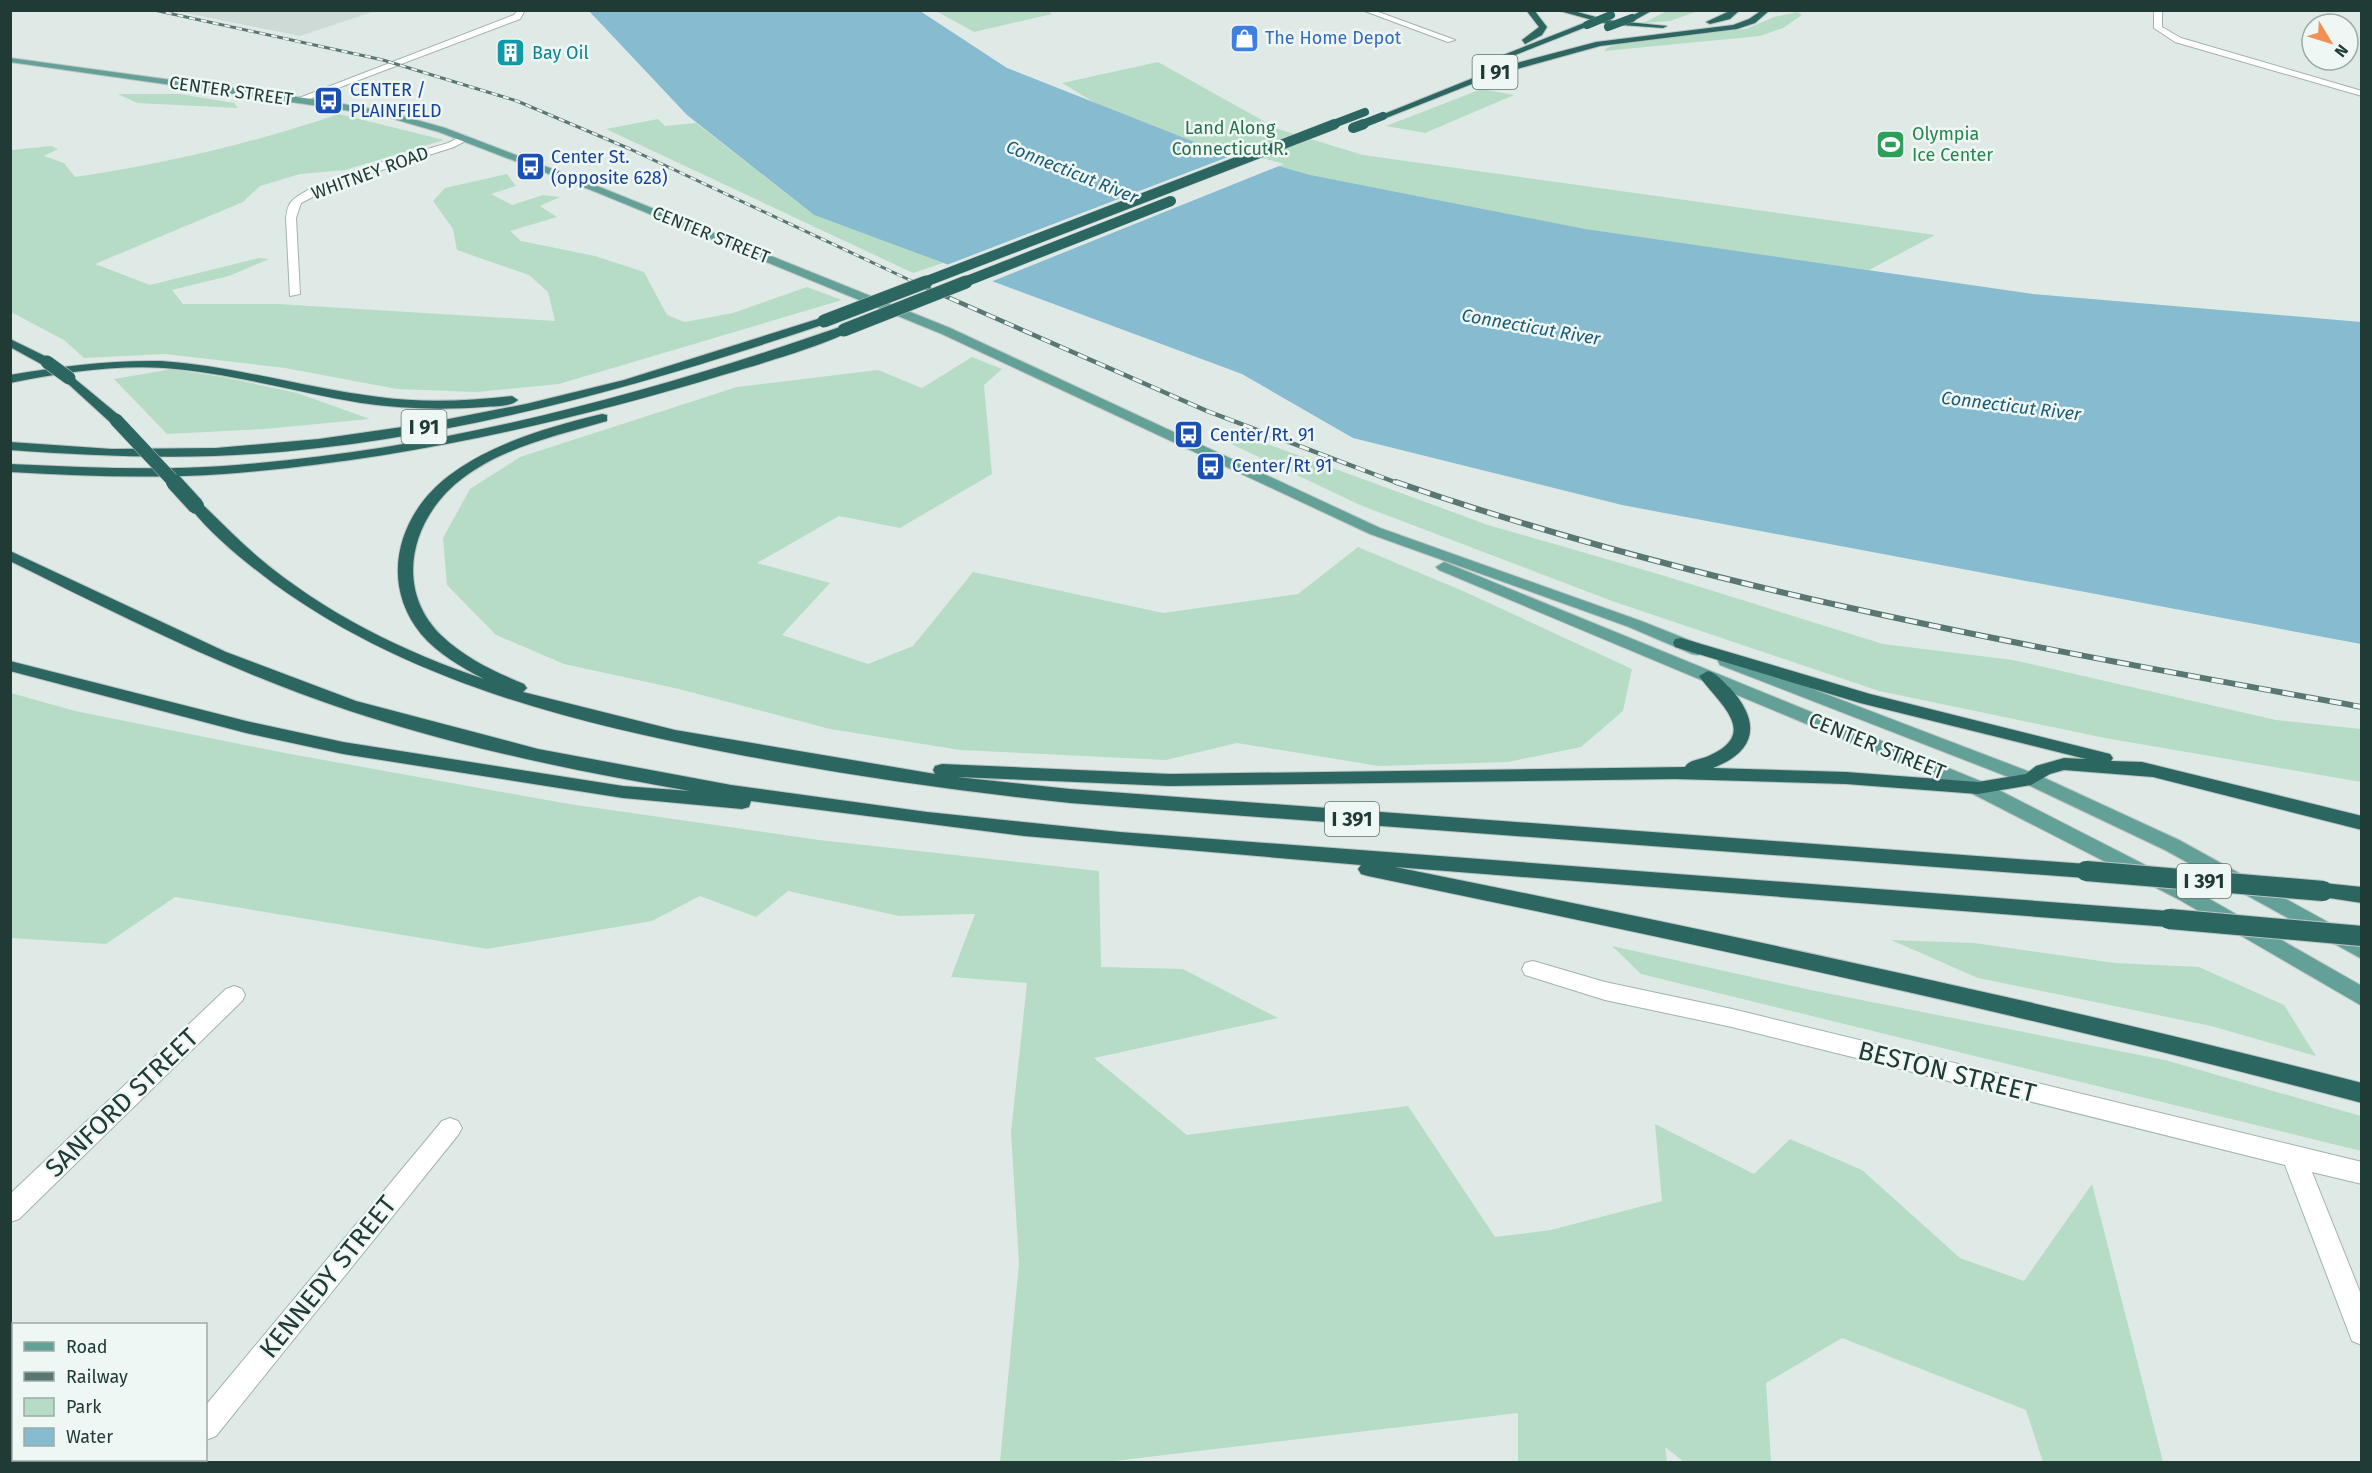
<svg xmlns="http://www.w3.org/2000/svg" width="2372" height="1473" font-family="'Fira Sans',sans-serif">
<rect width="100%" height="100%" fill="#dfeae6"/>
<polygon fill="#cddad5" points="176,11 375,11 300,36"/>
<g fill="#b7dcc5">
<polygon points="1047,10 1052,14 974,32 936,11"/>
<polygon points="1667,11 1667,10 1698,11 1670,21 1643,23"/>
<polygon points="1797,12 1802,15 1783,28 1760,36 1604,51 1608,47 1627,42 1746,29 1774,17"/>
<polygon points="1158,62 1278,129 1363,155 1935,235 1869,270 1315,193 1196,143 1100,106 1062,83"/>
<polygon points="1482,89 1514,95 1425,133 1386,126"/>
<polygon points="118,94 180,94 234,103 238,108 137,103"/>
<path d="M339,114L444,140L345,170L300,174L260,186L243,202L95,264L150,285L259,258L269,259L229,276L172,290L183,304H278L555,321L548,292L529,275L457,250L453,229L433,201L445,188L507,174L516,186L491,194L512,205L543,195L560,197L540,206L557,217L510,231L521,241L595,256L644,272L667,315L685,322L733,313L807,287L842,300L559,384L476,392L397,389L285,368L165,354L84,358L64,340L11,312V150L51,146L58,149L44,156L64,163L75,177C165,164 253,143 339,114Z"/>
<polygon points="658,119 665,126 696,123 814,215 943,263 913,273 606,129"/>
<polygon points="972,357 1002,369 984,385 992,474 900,528 839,516 757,563 830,583 782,635 868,664 913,646 973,572 1163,613 1298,594 1358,547 1463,591 1632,669 1623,711 1581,747 1508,762 1379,766 1237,743 1166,760 960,750 830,729 679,689 564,664 496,635 447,585 443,538 470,489 520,457 737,387 878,370 922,388"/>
<polygon points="172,369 228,378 297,393 370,419 264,429 167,434 114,379"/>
<polygon points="1243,435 1488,525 1665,576 1883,644 2013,660 2276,720 2361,729 2361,782 2105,738 1879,691 1612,601 1360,505 1227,442"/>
<polygon points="11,693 75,711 285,753 569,804 819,840 1099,871 1101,967 1183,969 1278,1018 1094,1058 1187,1135 1408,1106 1495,1237 1551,1230 1662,1201 1655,1124 1754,1174 1790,1139 1862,1170 1960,1258 2024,1281 2092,1184 2163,1462 2043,1462 2026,1410 1842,1338 1766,1383 1771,1462 1684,1462 1665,1447 1667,1462 1518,1462 1518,1413 1106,1462 1000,1462 1019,1264 1011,1132 1027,983 951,977 975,914 899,916 788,891 756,917 700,896 652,921 487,949 175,897 106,944 11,938"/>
<polygon points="1891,940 1974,943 2115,963 2199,967 2284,1005 2316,1056 2211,1026 1978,978"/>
<polygon points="1612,946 1806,989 2165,1060 2361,1116 2361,1151 1641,974"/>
</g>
<polygon fill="#86bbd0" points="589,11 920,11 1007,68 1197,143 1310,175 1585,229 2033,294 2361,322 2361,644 1622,505 1353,438 1242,374 814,215 687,115"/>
<polygon fill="#dfeae6" points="1241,152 1284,164 988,283 944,266"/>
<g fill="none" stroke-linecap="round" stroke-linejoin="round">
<defs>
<g id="minor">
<polygon points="518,10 525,10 520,19 301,102 294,100 514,15"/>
<polygon points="1362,10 1373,10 1455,40 1448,42"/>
<polygon points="2154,10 2162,10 2162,27 2181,38 2362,91 2362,96 2175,42 2154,28"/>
<path d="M464,135L469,138L467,140L454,147L338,184L301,203L296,218L300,294L290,296L286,218C287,212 287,206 292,201C312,180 415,153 448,143Z"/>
<polygon points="1533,961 1605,982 1732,1009 2362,1162 2362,1184 2312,1172 2362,1297 2362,1345 2352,1341 2285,1165 1732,1027 1605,1000 1525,975 1522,969 1525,963"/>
<polygon points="234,986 242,989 245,995 242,1001 19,1219 10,1222 10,1194 226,989"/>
<polygon points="450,1118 458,1121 462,1128 458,1135 216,1436 206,1440 206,1405 442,1121"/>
<polygon points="163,1460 192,1460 191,1462 162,1462"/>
</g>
<g id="major">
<polygon points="10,58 326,101 388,112 445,128 602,188 950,328 1380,528 1641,621 1704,646 1706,650 1698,655 1692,654 1629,627 1370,534 942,334 596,192 439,132 387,117 326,107 10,62"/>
<polygon points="1444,562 1985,783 2192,889 2362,986 2362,1006 2178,899 1971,793 1439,570 1436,567"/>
<polygon points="1726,656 2038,775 2179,840 2362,941 2362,959 2165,850 2024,783 1720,665 1718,661 1720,657"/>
</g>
<g id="highway">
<polygon points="1526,10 1534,10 1547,27 1542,35 1525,44 1522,40 1539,27"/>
<polygon points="1556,10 1570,10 1607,20 1667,26 1663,28 1607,24"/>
<polygon points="1643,10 1653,10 1635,20 1628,18"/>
<polygon points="1732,10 1740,10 1730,19 1710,24 1706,22"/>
<polygon points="1762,10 1770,10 1755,23 1737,29 1600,46 1492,76 1386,118 1379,116 1498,68 1596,42 1733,25 1749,19"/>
<polygon points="1584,23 1591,25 1485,67 1478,65"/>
<path d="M824,317L828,319V323C630,390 424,448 214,456C146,458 79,455 10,450V442L112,449L216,448L319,439L423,424L526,404L624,380Z"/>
<path d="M840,327L850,330C839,341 747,368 726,374C562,424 396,461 224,474C153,479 82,476 10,472V464C81,467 152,471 223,466C436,451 639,397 840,327Z"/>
<polygon points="10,339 51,359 53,362 51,365 43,365 10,347"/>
<path d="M161,361C235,366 306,388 379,397C423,403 468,401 512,396L518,400C511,407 494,406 484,407C443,410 402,409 361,403C295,392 231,373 164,368C113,365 61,373 10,383V375C61,366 110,360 161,361Z"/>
<polygon points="69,374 121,417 121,423 111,423 65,381 63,378"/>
<path d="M602,414L607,415V421C558,435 504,447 463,478C412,516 392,588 442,636C465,658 495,672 524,684L527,688L523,692L675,730L935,774L933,770L935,766L942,764L1170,774L1685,767C1689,760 1698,760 1706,757C1762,734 1719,704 1699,676L1708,671C1717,673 1723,682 1730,688C1761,722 1757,751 1713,768L1846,772L1978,782L2026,774L2036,766L2064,758L2086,759L1860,703L1675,647L1673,643L1675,639L1681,638L1870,694L2110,754L2113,758L2111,761L2142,762L2362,816V830L2153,777L2064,770L2050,774L2031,785L1978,794L1846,784L1675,779L1170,786L957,777L1070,789L2086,864L2093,866L2096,871L2093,876L2086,878L1070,803C954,791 839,774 725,752C566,721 406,680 273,583C244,561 211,535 189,506L196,502L201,503C220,521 238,540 258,557C323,612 403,652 484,679C461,667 438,654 421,634C377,580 400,509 454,472C496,442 552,426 602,414Z"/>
<path d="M10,551L226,652L356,701L538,749L731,785L927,812L1120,832L2169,911L2176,913L2179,919L2176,925L2169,927L1395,867C1719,932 2042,1001 2362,1083V1103C2033,1016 1701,945 1368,876L1361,874L1358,869L1361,865L1024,836L751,801L749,807L742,809L623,798L343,754L246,733L10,671V661L246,721L343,742L623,786L690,791C558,768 424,740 299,693C200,656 105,608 10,561Z"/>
<polygon points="2323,883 2362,887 2362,903 2316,896 2313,891 2316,886"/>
</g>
</defs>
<use href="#minor" stroke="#a2b2ae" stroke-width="2"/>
<use href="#major" stroke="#bcc4c3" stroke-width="2"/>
<use href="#highway" stroke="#bcc4c3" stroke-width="2"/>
<use href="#minor" fill="#fff" fill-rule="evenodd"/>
<use href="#major" fill="#63a097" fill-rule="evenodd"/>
<use href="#highway" fill="#2c6661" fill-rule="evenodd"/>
<defs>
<polyline id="rail-far2" points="154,10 383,60 517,101 630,149 916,283"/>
<polyline id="rail-far1" points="913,282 1207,411 1400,484"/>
<path id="rail" d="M1396,482C1709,591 2037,648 2362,707"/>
</defs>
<use href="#rail-far2" stroke="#5a7672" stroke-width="3"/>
<use href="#rail-far1" stroke="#5a7672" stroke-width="4.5"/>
<use href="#rail" stroke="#5a7672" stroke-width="6"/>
<use href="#rail-far2" stroke="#eff7f4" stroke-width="2" stroke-dasharray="6" stroke-linecap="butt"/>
<use href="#rail-far1" stroke="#eff7f4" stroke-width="3" stroke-dasharray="10" stroke-linecap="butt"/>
<use href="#rail" stroke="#eff7f4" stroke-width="4" stroke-dasharray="12" stroke-linecap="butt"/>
<defs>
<g id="highway-bridge-far4">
<polyline points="1587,25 1611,15"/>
<polyline points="1608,27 1632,18"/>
<polyline points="1331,125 1365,112"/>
<polyline points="1360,125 1383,116"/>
</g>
<g id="highway-bridge-far3">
<polyline points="1353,128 1364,124"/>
<polyline points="922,283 1335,124"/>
<polyline points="962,283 1171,201"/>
</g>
<g id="highway-bridge-far2">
<polyline points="824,321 926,282"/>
<polyline points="844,330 966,282"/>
<polyline points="47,362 69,378"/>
<polyline points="116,420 176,484"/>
</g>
<polyline id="highway-bridge-far1" points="174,482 196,506"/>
<g id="highway-bridge">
<polyline points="2086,871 2323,891"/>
<polyline points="2169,919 2362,936"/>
</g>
</defs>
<use href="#highway-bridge-far4" stroke="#bcc4c3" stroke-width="8" stroke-linecap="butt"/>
<use href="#highway-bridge-far3" stroke="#bcc4c3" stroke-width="11" stroke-linecap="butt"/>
<use href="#highway-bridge-far2" stroke="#bcc4c3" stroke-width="14" stroke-linecap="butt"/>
<use href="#highway-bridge-far1" stroke="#bcc4c3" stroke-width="18" stroke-linecap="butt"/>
<use href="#highway-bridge" stroke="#bcc4c3" stroke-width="22" stroke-linecap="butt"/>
<use href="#highway-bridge-far4" stroke="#2c6661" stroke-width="8"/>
<use href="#highway-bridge-far3" stroke="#2c6661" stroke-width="10"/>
<use href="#highway-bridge-far2" stroke="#2c6661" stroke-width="13"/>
<use href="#highway-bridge-far1" stroke="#2c6661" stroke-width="16"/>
<use href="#highway-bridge" stroke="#2c6661" stroke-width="20"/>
</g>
<defs>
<symbol id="shop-square" viewBox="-11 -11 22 22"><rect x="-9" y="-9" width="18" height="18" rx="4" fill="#3f7fe0" stroke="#eff7f4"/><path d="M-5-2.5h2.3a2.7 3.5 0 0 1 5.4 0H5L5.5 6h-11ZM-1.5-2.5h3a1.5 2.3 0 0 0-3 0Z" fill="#fff"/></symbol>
<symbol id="building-square" viewBox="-11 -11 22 22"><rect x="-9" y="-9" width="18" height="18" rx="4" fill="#0f9aa8" stroke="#eff7f4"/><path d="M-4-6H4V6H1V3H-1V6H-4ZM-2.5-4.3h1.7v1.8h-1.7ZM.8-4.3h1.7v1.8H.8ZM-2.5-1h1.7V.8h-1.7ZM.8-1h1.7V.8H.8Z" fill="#fff"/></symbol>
<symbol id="bus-square" viewBox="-11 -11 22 22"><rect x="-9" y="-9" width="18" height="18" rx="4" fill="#1a4fb4" stroke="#eff7f4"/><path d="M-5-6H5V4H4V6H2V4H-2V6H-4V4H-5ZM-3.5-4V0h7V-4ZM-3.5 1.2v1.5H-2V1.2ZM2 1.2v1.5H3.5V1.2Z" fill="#fff"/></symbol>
<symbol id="stadium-square" viewBox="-11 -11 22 22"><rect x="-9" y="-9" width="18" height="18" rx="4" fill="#2e9e5b" stroke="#eff7f4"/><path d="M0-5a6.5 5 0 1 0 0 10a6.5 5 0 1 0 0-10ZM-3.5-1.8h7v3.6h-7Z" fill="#fff"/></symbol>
</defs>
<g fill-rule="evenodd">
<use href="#shop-square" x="1228" y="22" width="33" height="33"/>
<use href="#building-square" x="494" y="36" width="33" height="33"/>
<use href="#bus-square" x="312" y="84" width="33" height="33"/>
<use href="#stadium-square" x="1874" y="128" width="33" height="33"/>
<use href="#bus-square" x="514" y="150" width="33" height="33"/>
<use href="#bus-square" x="1172" y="418" width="33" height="33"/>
<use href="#bus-square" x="1194" y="450" width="33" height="33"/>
</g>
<g text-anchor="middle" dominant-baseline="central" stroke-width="5" stroke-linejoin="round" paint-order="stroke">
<g font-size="18" fill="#366cbe" stroke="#eff7f4" text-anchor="start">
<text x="1265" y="38">The Home Depot</text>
</g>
<g font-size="18" fill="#0d838f" stroke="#eff7f4" text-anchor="start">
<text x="532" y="53">Bay Oil</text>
</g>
<g font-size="18" fill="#164399" stroke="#eff7f4" text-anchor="start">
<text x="350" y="90">CENTER /<tspan x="350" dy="21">PLAINFIELD</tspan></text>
<text x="551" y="157">Center St.<tspan x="551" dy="21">(opposite 628)</tspan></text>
<text x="1210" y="435">Center/Rt. 91</text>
<text x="1232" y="466">Center/Rt 91</text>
</g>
<g font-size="18" fill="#203a36" stroke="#eff7f4">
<text transform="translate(231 91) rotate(8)">CENTER STREET</text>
<text transform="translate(370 173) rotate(-20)">WHITNEY ROAD</text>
<text transform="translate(711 235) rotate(22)">CENTER STREET</text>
</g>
<g font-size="18" fill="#2a704e" stroke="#eff7f4">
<text x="1230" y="128">Land Along<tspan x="1230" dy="21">Connecticut R.</tspan></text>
</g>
<g font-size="18" fill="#27864d" stroke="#eff7f4" text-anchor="start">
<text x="1912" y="134">Olympia<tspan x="1912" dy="21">Ice Center</tspan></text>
</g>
<g font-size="18" font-style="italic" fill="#1b5b75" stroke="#eff7f4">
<text transform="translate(1072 172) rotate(22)">Connecticut River</text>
<text transform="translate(1531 327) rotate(10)">Connecticut River</text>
<text transform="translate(2011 406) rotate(7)">Connecticut River</text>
</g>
<g fill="#eff7f4" stroke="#5e736f" stroke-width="1.5">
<rect x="1472.5" y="55" width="45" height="34" rx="4.5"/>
<rect x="401.5" y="410" width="45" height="34" rx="4.5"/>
<rect x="1325" y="802" width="54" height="34" rx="4.5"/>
<rect x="2177" y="864" width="54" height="34" rx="4.5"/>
</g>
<g font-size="20" font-weight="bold" fill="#203a36">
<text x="1495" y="72">I 91</text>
<text x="424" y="427">I 91</text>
<text x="1352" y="819">I 391</text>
<text x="2204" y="881">I 391</text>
</g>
<g font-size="21" fill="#203a36" stroke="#eff7f4">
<text transform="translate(1877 746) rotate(22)">CENTER STREET</text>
</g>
<g font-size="26" fill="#203a36" stroke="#eff7f4">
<text transform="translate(1947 1072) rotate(14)">BESTON STREET</text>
<text transform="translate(122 1103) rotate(-44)">SANFORD STREET</text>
<text transform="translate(328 1277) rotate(-51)">KENNEDY STREET</text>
</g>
</g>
<rect width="2372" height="1473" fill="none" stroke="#203a36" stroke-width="24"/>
<rect x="12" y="1323" width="195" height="138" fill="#eff7f4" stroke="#9caba8" stroke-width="1.5"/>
<rect x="24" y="1342" width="30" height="9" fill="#63a097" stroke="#9caba8" stroke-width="1.5"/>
<text x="66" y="1353" font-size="18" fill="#203a36">Road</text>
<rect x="24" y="1372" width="30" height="9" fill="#5a7672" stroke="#9caba8" stroke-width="1.5"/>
<text x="66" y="1383" font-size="18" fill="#203a36">Railway</text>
<rect x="24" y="1398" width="30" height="18" fill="#b7dcc5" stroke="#9caba8" stroke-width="1.5"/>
<text x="66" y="1413" font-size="18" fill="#203a36">Park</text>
<rect x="24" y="1428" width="30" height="18" fill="#86bbd0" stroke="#9caba8" stroke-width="1.5"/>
<text x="66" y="1443" font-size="18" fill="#203a36">Water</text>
<g transform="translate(2330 42) rotate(128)"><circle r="28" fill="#eff7f4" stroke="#9caba8" stroke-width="1.5"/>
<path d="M0-4.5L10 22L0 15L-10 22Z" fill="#f18f55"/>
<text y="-9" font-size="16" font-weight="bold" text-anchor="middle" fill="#203a36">N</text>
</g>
</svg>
